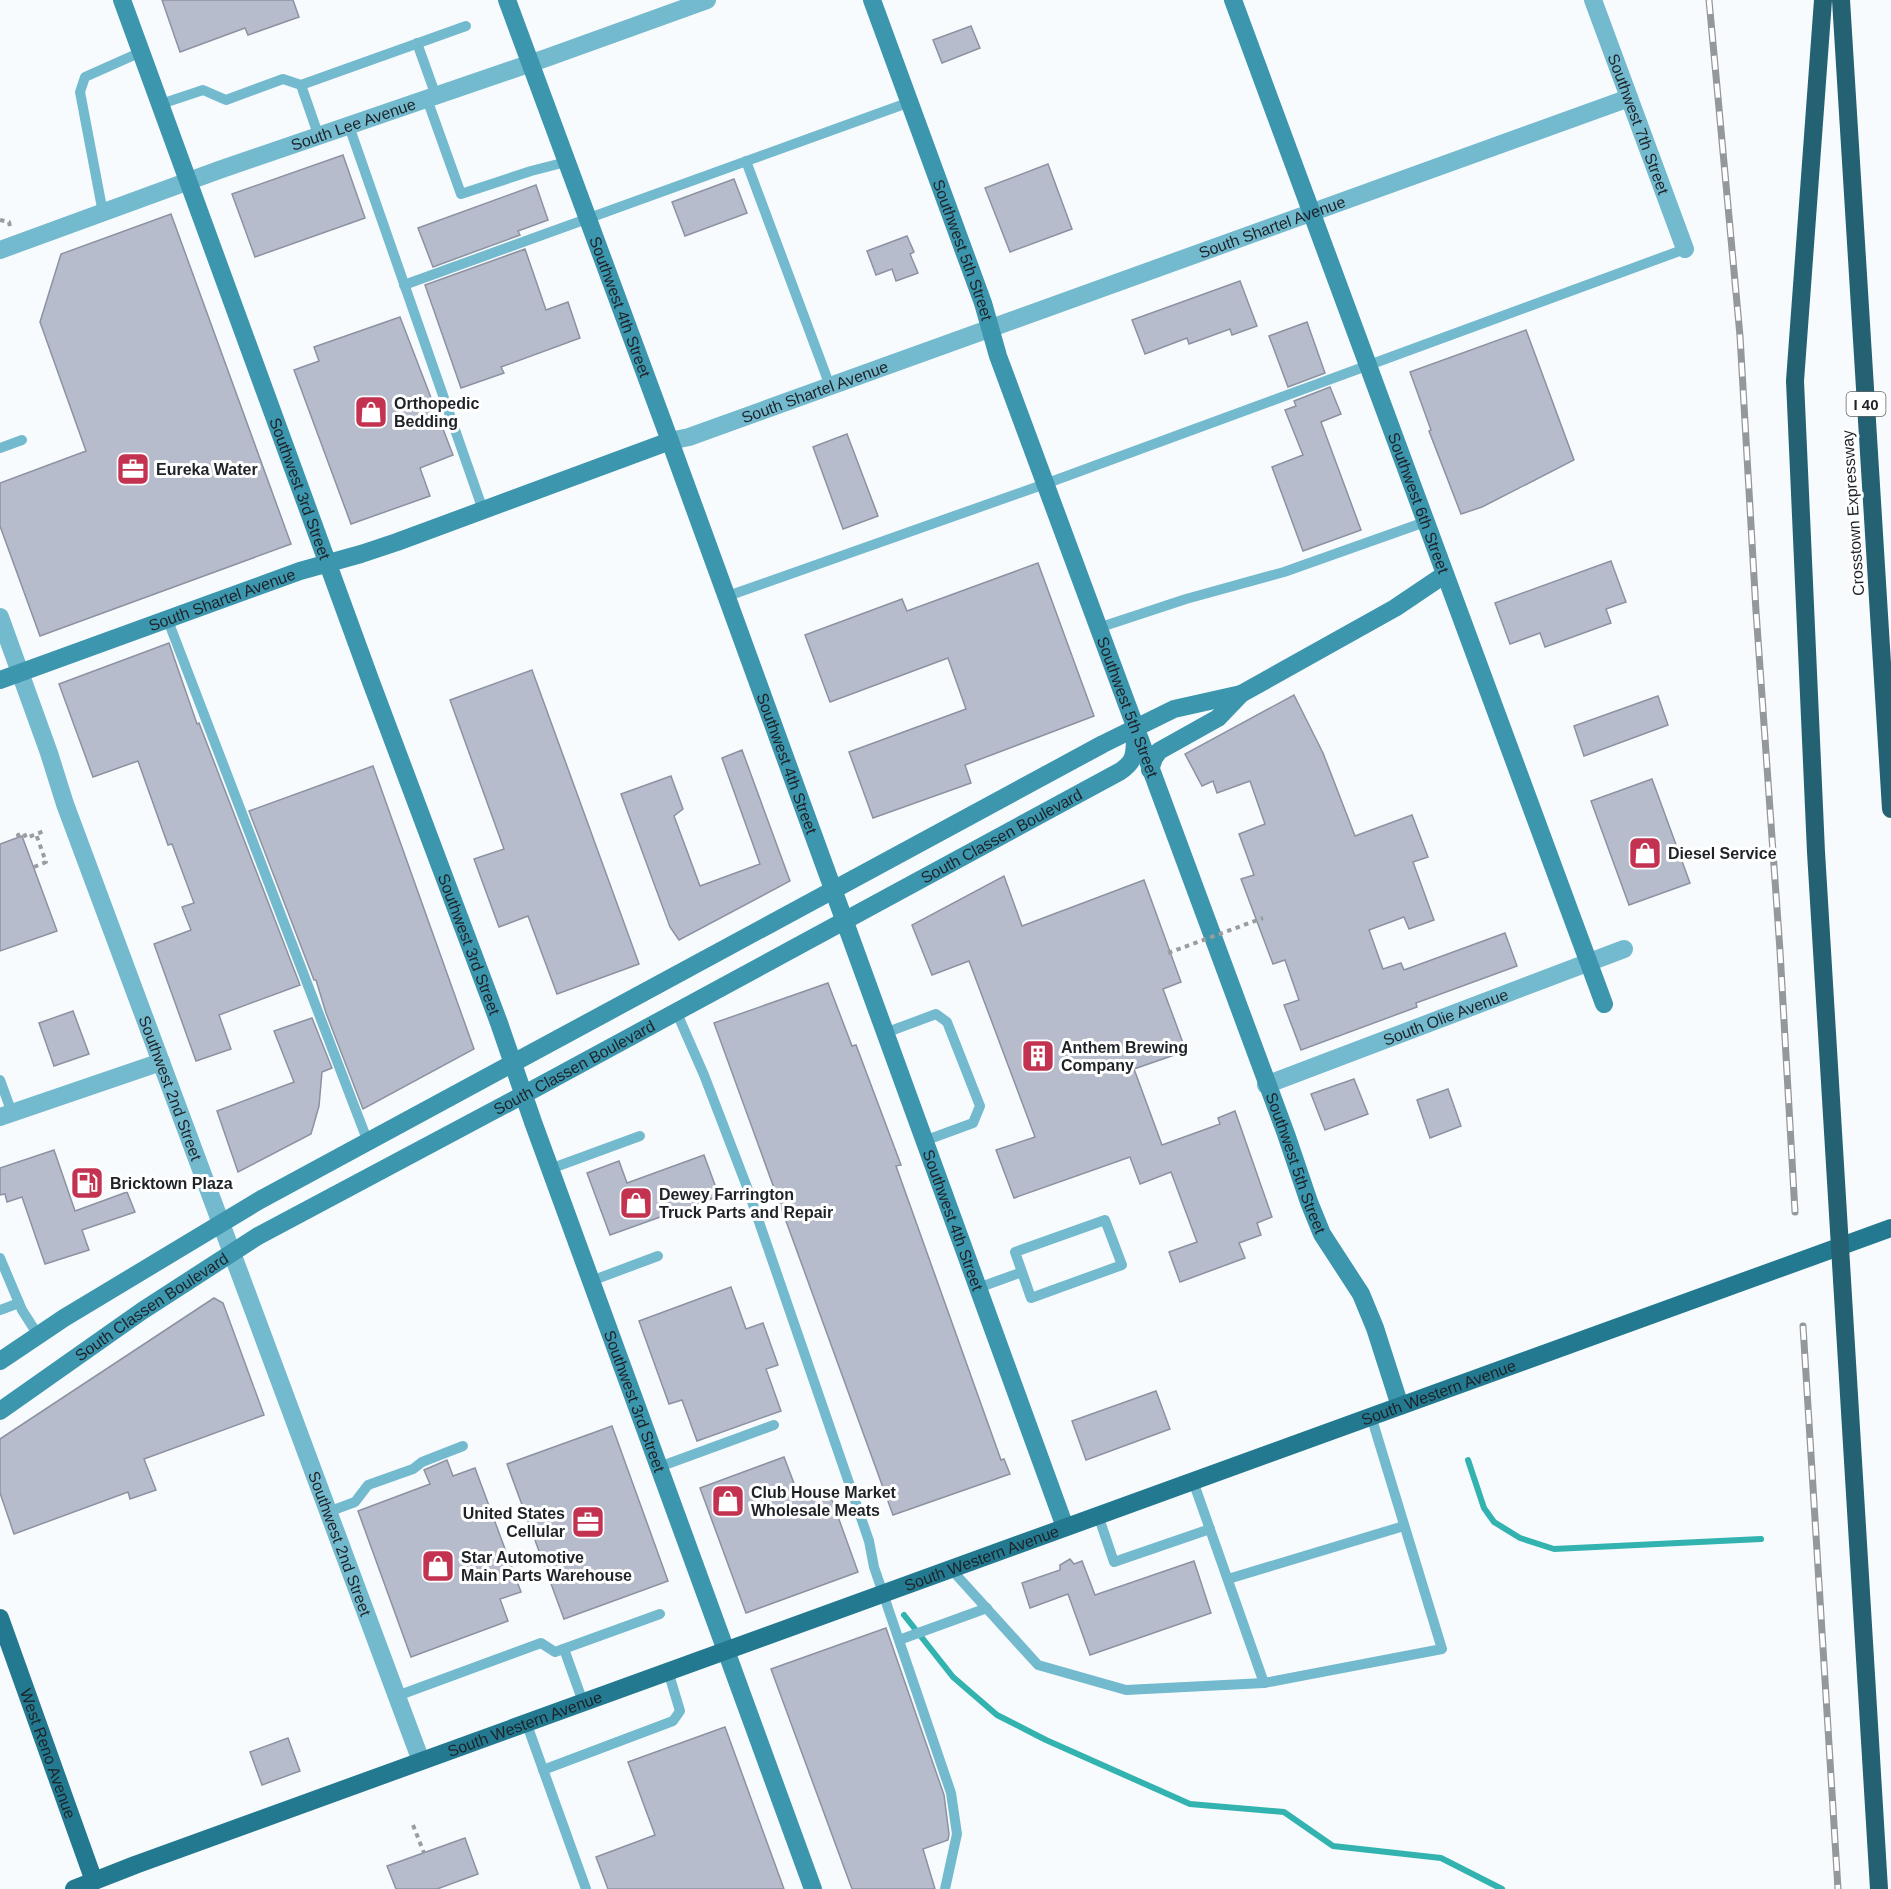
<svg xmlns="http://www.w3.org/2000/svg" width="1891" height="1889" font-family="Arial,sans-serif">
<rect width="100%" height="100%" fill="#f8fbfd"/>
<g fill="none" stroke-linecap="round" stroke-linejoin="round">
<g stroke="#32b3b0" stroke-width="6">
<polyline points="1468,1460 1484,1508 1494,1522 1520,1538 1554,1549 1761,1539"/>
<polyline points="904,1615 953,1677 997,1715 1046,1740 1190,1804 1284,1812 1333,1846 1441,1858 1502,1889"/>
</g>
</g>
<g fill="#b6bccc" stroke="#8d92a2" stroke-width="1.5">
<polygon points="162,0 293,0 299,17 248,35 245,28 180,52"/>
<polygon points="971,26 980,48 942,63 933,40"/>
<polygon points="343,155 365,218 255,257 232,194"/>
<polygon points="1048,164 1072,229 1010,252 985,188"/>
<polygon points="734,179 747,213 685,236 672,202"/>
<polygon points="536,185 548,220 518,231 520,235 433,267 418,228"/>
<polygon points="171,214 291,544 40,636 0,526 0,483 86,451 40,322 61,254"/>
<polygon points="907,236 914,252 910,254 918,273 896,281 892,269 876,275 867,251"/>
<polygon points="525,249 546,310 568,302 580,338 501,367 504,373 461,388 425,285"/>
<polygon points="1240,281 1257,326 1232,335 1230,329 1189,344 1187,338 1145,354 1132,320"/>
<polygon points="400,317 453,455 420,468 430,496 351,524 294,370 319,361 314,347"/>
<polygon points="1307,322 1325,373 1288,387 1269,336"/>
<polygon points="1526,330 1574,460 1482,507 1461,514 1429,431 1431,430 1410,372"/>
<polygon points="1330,387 1341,414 1321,422 1361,530 1303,551 1272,467 1303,455 1285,410 1296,406 1294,401"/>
<polygon points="847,434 878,516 843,529 813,447"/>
<polygon points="1611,561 1626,602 1606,609 1611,623 1545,647 1540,633 1510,644 1495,603"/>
<polygon points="1038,563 1094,716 965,765 971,783 873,818 849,752 966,709 948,658 830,702 805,635 902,599 907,611"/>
<polygon points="169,643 197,724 199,723 300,985 219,1015 231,1049 196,1061 154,944 191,930 182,907 194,903 172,844 168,845 138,761 93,777 59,684"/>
<polygon points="532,670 639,964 557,994 528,916 499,927 474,859 504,849 450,700"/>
<polygon points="1294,695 1323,753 1355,836 1412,815 1428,857 1413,862 1434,920 1409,929 1404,917 1369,930 1383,969 1401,963 1404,970 1505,933 1517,966 1416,1003 1417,1007 1301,1050 1284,1005 1299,1000 1285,960 1273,964 1241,879 1254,875 1239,834 1265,824 1250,781 1217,793 1213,781 1202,786 1185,754"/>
<polygon points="1658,696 1668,725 1584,756 1574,726"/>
<polygon points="742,750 790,881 679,940 670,927 621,794 671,776 683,809 674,816 700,886 760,864 722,758"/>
<polygon points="373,766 474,1049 363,1109 326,1013 316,980 314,980 249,811"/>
<polygon points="1652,779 1690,883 1629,905 1591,801"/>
<polygon points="22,836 57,931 0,951 0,844"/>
<polygon points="1004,876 1022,926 1144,880 1181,982 1163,989 1186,1051 1134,1069 1162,1145 1220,1124 1218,1118 1235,1111 1272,1217 1257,1223 1261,1235 1239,1243 1245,1258 1180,1282 1169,1252 1197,1242 1171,1172 1140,1184 1130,1157 1014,1198 996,1150 1035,1137 969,961 932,975 912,925"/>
<polygon points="828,983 852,1046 856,1045 901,1165 896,1166 1001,1460 1004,1459 1010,1474 893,1515 714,1023"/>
<polygon points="73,1011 89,1054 54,1066 39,1023"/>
<polygon points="312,1018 332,1068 322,1072 319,1106 311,1134 238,1172 217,1111 294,1082 274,1031"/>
<polygon points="1354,1079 1368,1114 1325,1130 1311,1094"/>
<polygon points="1448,1089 1461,1126 1430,1138 1417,1100"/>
<polygon points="54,1150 75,1211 127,1192 135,1212 82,1230 89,1250 45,1264 22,1197 7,1202 5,1194 0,1195 0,1168"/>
<polygon points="704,1155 719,1196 610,1235 587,1173 619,1161 627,1183"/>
<polygon points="731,1287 746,1329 763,1323 778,1365 766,1369 781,1411 697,1441 682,1400 669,1404 639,1321"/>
<polygon points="214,1298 223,1303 264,1415 144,1459 156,1490 130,1499 128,1492 14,1534 0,1493 0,1439"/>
<polygon points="1156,1391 1170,1429 1086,1460 1072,1421"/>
<polygon points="612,1426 668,1581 564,1619 507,1464"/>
<polygon points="784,1457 800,1499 828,1489 858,1572 746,1613 700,1488"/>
<polygon points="447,1460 453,1476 475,1468 521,1592 500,1599 508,1621 411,1657 358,1511 430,1484 424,1470"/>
<polygon points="1070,1559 1074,1564 1082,1561 1095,1595 1194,1561 1211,1613 1090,1655 1068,1594 1030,1608 1022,1583 1060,1570 1060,1565"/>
<polygon points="886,1628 944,1795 949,1834 948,1840 923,1849 935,1889 852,1889 771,1669"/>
<polygon points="725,1727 784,1889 608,1889 596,1857 655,1835 628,1762"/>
<polygon points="288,1738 300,1771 262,1785 250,1752"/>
<polygon points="465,1838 478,1874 437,1889 396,1889 387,1866"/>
</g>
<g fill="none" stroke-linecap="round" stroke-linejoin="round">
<g stroke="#999da0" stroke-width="4" stroke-dasharray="4.5 4.5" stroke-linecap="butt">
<polyline points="0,220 9,222 10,227"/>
<polyline points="19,837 18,835 24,833 26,838 44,831"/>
<polyline points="34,867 46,862 36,834"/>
<polyline points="413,1825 424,1853"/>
</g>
<g stroke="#74bace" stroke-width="10">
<polyline points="417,43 436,96"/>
<polyline points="301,85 466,26"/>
<polyline points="427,99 461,194 531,171 566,162"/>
<polyline points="161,104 203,90 226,100 283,79 301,85 319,137"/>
<polyline points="349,126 483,510"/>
<polyline points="746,161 830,386"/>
<polyline points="103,213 80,92 85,77 141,52"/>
<polyline points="404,285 910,102"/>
<polyline points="0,448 22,440"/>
<polyline points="725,597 1045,484 1685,249"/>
<polyline points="167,618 368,1142"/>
<polyline points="1098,628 1186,599 1284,572 1425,522"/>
<polyline points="676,1011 704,1075 747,1187 869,1541 874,1567 951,1793 957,1834 945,1889"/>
<polyline points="885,1033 936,1014 947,1022 980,1106 973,1123 924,1141"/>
<polyline points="0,1080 12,1113"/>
<polyline points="550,1169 640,1136"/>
<polyline points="0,1258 22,1310 38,1335"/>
<polyline points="591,1281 658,1256"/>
<polyline points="978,1288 1022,1272 1015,1252 1105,1220 1122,1265 1031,1298 1022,1272"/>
<polyline points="0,1310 19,1303"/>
<polyline points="659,1467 774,1425"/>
<polyline points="1193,1481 1264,1683 1442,1649 1371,1416"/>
<polyline points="328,1512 355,1502 368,1485 413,1469 422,1462 463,1446"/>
<polyline points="1098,1515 1114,1562 1210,1529"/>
<polyline points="950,1568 1038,1665 1126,1690 1264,1683"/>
<polyline points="1228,1579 1404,1526"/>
<polyline points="899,1640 987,1608"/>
<polyline points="564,1649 583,1702"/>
<polyline points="397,1696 541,1643 555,1652 660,1614"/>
<polyline points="526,1722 586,1889"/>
<polyline points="543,1770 673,1721 680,1711 668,1671"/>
</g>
<g stroke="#74bace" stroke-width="18">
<path id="s1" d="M1593,0L1685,249"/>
<path id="s2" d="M0,250L219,170L549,57L707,0"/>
<path id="s3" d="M670,441L689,437L1629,98"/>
<path id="s4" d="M0,617L49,753L65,804L421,1761"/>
<path id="s5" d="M1266,1085L1624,949"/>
<polyline points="0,1117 161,1062"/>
</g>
<g stroke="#3c96ae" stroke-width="18">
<path id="s6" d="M122,0L371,682L499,1023L533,1122L813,1889"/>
<path id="s7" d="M507,0L670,441L1065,1527"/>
<path id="s8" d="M872,0L983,303L998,356L1286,1134L1309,1202L1322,1234L1361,1294L1375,1328L1400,1406"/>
<path id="s9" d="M1233,0L1604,1004"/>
<path id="s10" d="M0,680L300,571L361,554L397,542L670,441"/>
<polyline points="1150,770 1154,758 1159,751 1218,718 1241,694 1395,608 1444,575"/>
<polyline points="0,1361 64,1318 260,1200 1103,744 1174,709 1241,694"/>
<path id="s11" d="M0,1411L142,1311L258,1236L523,1095L1119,772C1135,762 1135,754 1135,736"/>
</g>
<g stroke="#237a90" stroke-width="18">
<path id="s12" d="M0,1618L94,1881"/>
<path id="s13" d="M74,1889L135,1865L1891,1228"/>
</g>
<g stroke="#246172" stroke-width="18">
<polyline points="1823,0 1795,381 1816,852 1879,1889"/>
<polyline points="1841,0 1891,809"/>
</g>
<defs>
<g id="rail">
<polyline points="1709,0 1740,336 1756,611 1780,951 1795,1212"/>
<polyline points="1803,1326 1838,1889"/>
</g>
</defs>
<use href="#rail" stroke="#94979b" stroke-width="7"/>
<use href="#rail" stroke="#fff" stroke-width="4.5" stroke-dasharray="14" stroke-linecap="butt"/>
<polyline stroke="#999da0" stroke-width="4" stroke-dasharray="4.5 4.5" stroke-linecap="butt" points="1168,953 1263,918"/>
</g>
<defs>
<symbol id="shop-square" viewBox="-11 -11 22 22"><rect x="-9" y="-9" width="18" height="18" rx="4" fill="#c33250" stroke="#fff"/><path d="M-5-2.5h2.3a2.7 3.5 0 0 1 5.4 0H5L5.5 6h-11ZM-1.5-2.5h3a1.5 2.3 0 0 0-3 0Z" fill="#fff"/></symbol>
<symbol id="office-square" viewBox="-11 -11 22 22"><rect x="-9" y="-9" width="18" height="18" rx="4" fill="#c33250" stroke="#fff"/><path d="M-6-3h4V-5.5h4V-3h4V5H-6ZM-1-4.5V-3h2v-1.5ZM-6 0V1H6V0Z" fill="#fff"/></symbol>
<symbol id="building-square" viewBox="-11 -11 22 22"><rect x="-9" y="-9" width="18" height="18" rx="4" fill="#c33250" stroke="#fff"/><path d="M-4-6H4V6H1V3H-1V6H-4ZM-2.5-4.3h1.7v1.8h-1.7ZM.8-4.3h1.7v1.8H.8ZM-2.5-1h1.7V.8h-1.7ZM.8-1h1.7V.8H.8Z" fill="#fff"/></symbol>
<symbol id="fuel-square" viewBox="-11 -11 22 22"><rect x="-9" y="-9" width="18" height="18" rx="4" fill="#c33250" stroke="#fff"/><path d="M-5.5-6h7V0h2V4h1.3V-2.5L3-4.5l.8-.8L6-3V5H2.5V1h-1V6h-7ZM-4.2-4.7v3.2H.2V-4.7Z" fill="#fff"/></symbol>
</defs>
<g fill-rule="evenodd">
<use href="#shop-square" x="352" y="393" width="38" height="38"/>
<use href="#office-square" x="114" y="450" width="38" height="38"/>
<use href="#shop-square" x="1626" y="834" width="38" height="38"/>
<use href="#building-square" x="1019" y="1037" width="38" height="38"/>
<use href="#fuel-square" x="68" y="1164" width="38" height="38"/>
<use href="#shop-square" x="617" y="1184" width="38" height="38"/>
<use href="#shop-square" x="709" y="1482" width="38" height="38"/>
<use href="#office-square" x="569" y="1503" width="38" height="38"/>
<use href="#shop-square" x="419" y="1547" width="38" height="38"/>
</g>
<g text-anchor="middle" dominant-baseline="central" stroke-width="6" stroke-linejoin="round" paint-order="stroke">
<rect fill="#fff" stroke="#626568" stroke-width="1.5" x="1846.5" y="392" width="39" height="24" rx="4.5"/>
<g font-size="15" font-weight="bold" fill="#1e2328">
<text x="1866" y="404">I 40</text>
</g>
<g font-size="16" fill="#1e2328" stroke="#fff">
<text stroke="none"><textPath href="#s1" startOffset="132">Southwest 7th Street</textPath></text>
<text stroke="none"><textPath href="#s2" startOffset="375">South Lee Avenue</textPath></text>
<text stroke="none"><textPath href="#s3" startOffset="639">South Shartel Avenue</textPath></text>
<text stroke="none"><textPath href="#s8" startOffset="266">Southwest 5th Street</textPath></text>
<text stroke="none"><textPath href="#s7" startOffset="327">Southwest 4th Street</textPath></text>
<text stroke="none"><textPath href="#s3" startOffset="153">South Shartel Avenue</textPath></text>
<text stroke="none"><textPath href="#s6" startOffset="520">Southwest 3rd Street</textPath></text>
<text stroke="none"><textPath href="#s9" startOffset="536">Southwest 6th Street</textPath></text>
<text transform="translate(1853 513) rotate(-94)">Crosstown Expressway</text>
<text stroke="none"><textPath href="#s10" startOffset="236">South Shartel Avenue</textPath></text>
<text stroke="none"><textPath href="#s8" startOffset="752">Southwest 5th Street</textPath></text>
<text stroke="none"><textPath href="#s7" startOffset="813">Southwest 4th Street</textPath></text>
<text stroke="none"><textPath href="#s11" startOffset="1156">South Classen Boulevard</textPath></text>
<text stroke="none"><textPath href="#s6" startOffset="1006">Southwest 3rd Street</textPath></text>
<text stroke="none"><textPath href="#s5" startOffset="192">South Olie Avenue</textPath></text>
<text stroke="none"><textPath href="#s11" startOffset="670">South Classen Boulevard</textPath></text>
<text stroke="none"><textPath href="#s4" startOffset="501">Southwest 2nd Street</textPath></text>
<text stroke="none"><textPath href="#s8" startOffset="1238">Southwest 5th Street</textPath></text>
<text stroke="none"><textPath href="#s7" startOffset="1299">Southwest 4th Street</textPath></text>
<text stroke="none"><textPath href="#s11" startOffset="184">South Classen Boulevard</textPath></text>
<text stroke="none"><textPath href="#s13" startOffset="1452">South Western Avenue</textPath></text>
<text stroke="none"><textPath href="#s6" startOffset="1492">Southwest 3rd Street</textPath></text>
<text stroke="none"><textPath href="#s4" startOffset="987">Southwest 2nd Street</textPath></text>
<text stroke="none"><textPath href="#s13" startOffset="966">South Western Avenue</textPath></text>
<text stroke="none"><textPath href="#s13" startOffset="480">South Western Avenue</textPath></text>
<text stroke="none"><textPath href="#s12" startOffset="144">West Reno Avenue</textPath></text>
</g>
<g font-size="16" font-weight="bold" fill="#1e2328" stroke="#fff" text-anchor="start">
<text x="394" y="403">Orthopedic<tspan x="394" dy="18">Bedding</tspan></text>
<text x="156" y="469">Eureka Water</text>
<text x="1668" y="853">Diesel Service</text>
<text x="1061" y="1047">Anthem Brewing<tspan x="1061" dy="18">Company</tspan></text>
<text x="110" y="1183">Bricktown Plaza</text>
<text x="659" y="1194">Dewey Farrington<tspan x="659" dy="18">Truck Parts and Repair</tspan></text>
<text x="751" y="1492">Club House Market<tspan x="751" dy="18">Wholesale Meats</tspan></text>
<text x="565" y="1513" text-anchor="end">United States<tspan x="565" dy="18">Cellular</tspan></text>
<text x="461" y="1557">Star Automotive<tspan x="461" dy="18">Main Parts Warehouse</tspan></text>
</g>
</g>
</svg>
